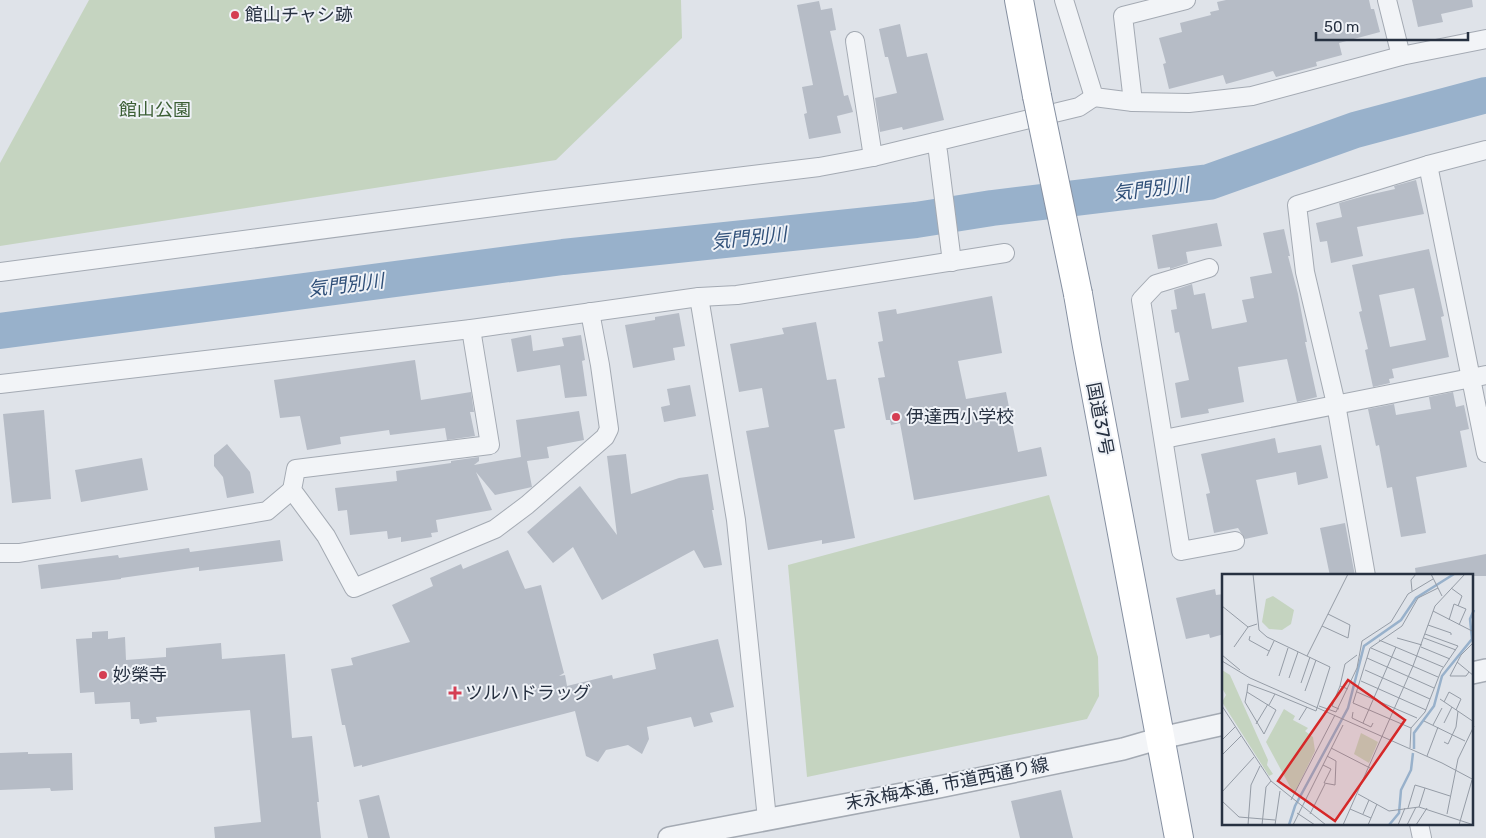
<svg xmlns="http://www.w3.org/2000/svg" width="1486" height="838" font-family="Rubik,'Noto Sans JP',sans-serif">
<rect width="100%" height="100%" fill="#dfe3e9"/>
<g fill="#c5d4c0">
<polygon points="89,0 681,0 682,38 556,160 0,246 0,163"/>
<polygon points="1049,495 1098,657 1099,696 1087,719 807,777 788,565"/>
</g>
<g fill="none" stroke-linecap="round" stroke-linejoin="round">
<polyline stroke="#98b1cb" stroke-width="36" points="0,331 563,257 916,220 992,208 1209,182 1355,130 1486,95"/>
</g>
<g fill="#b6bcc6" fill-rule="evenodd">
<polygon points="1226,0 1369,0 1371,9 1374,9 1380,32 1339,43 1342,55 1316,62 1317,66 1276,77 1273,71 1226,84 1223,75 1169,89 1163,64 1166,63 1159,38 1182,32 1180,23 1211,15 1210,12 1219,10 1217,2"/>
<polygon points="1412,0 1472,0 1473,7 1441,14 1443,22 1418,27"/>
<polygon points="819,1 821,10 832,8 836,30 830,31 844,96 848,95 853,112 837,116 841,133 809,139 804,114 807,113 802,87 813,85 797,5"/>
<polygon points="900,24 907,57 927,53 944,120 903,130 902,127 880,132 875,98 897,93 888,57 885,57 879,29"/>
<polygon points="1416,180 1424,214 1357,227 1363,256 1331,263 1327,241 1320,242 1316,223 1342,217 1339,203 1364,196 1395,189 1394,186"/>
<polygon points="1217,223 1222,246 1186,252 1188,263 1170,269 1170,267 1158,269 1152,235"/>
<polygon points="1284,229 1290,256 1288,256 1298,294 1307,342 1305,342 1317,397 1297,402 1287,359 1238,367 1244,402 1208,409 1209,413 1181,418 1175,383 1189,380 1179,332 1175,333 1171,310 1177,309 1174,290 1192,284 1194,295 1205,293 1212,329 1247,322 1242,300 1254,298 1250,277 1272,273 1263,233"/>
<path d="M1429,249L1444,316L1441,317L1449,357L1392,369L1394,378L1389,379L1390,383L1373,387L1365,350L1368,349L1359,312L1362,311L1352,265ZM1414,288L1426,340L1390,347L1379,295Z"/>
<polygon points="992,296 1002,353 958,361 966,399 1006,392 1018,452 1041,447 1047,476 914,500 900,423 891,425 890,420 886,420 878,378 885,377 878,342 883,341 878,312 896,309 897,314"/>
<polygon points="679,313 685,346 673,348 675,360 633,368 625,325 655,320 655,317"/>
<polygon points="816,322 827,380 836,379 845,428 834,430 855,538 822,544 822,540 768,550 746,431 769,427 762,388 739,392 730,344 784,334 782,328"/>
<polygon points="531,335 533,351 564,346 562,338 581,335 585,360 582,361 587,396 565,398 560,365 517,372 511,339"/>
<polygon points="415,360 421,400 471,392 474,412 470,412 475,436 447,440 445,428 390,435 389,430 340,437 341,444 307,450 300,416 280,418 274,380"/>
<polygon points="690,385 696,416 664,422 661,407 670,405 667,389"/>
<polygon points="1453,392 1456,407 1464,405 1469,429 1460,431 1467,467 1416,477 1426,533 1401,537 1392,487 1387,488 1379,445 1376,446 1368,409 1394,404 1396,415 1431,409 1429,397"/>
<polygon points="44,410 51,499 12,503 3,414"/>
<polygon points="579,411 584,440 547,447 549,458 527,461 532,487 495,495 476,472 492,510 436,520 438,532 431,533 432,537 401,542 401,537 388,539 387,531 350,535 347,510 338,511 335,488 397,481 396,471 451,463 451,461 479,457 479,461 474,465 521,457 516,420"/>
<polygon points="1275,438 1278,453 1321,445 1328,478 1298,485 1296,472 1256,480 1268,534 1245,539 1238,528 1214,533 1206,494 1210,493 1201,454"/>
<polygon points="227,444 250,472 254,493 227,498 223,477 214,466 214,455"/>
<polygon points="626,454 631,494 679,478 708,474 714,510 712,510 722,565 704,568 694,550 602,600 573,547 553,563 527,532 580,486 617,535 607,456"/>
<polygon points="142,458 148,490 81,502 75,470"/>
<polygon points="1345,523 1355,576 1330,576 1320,528"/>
<polygon points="280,540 283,561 199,571 199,567 121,578 121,579 41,589 38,565 118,555 119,558 189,548 190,552"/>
<polygon points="508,550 525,589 541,585 564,673 559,676 565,675 567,686 612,675 613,679 656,669 653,654 718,639 734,707 710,713 713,722 694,727 691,717 647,727 649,739 642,754 628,745 606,750 598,762 586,756 575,711 362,767 362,765 354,767 345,725 342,725 331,669 353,665 351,658 410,642 392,605 433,586 430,578 461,564 463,569"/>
<polygon points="1486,554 1486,576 1416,576 1415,568"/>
<polygon points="1215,589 1216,595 1224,594 1224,634 1210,638 1209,634 1186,639 1176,598"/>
<polygon points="108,631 108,639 125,637 126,660 166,657 166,648 221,643 222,659 285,654 292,738 312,736 319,802 317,802 321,838 215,838 214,827 261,822 250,710 156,717 157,722 140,724 139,719 131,719 130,702 95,704 94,692 80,693 76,639 92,638 92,632"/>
<polygon points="28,752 28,754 72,753 73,790 51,791 50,788 0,790 0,753"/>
<polygon points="1061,790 1073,838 1020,838 1011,801"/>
<polygon points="379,795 390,838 368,838 359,800"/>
</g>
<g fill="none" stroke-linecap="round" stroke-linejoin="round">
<defs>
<g id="minor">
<polyline points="1064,0 1094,97 1133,102 1189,103 1252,96 1401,56 1486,39"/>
<polyline points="1387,0 1401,56"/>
<polyline points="855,41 873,157"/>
<polyline points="1133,102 1123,16 1186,0"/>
<polyline points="935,142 938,152 952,262"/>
<polyline points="1428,165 1486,453"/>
<polyline points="1209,268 1156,284 1141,300 1181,551 1235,541"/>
<polyline points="0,272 539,201 819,167 873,157 1079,107 1094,97"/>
<polyline points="699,297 736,520 767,819"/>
<polyline points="471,329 490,445 296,469 292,490 326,536 354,588 495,529 527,505 605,437 609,429 600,365 590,312"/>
<polyline points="0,384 471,329 699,297 737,295 1005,253"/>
<polyline points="1164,439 1486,375"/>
<polyline points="0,553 19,553 267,511 292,490"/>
<polyline points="1366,576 1336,404 1305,272 1297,205 1428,165 1486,150"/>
<polyline points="1419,824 1422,838"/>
</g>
<g id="tertiary">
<polyline points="1472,673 1486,670"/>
<polyline points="669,838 939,787 1123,749 1161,738 1224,724"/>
</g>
<g id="trunk">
<polyline points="1019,0 1037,96"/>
<polyline points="1078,294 1087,346 1179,838"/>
</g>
</defs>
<use href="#minor" stroke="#a4aab3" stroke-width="20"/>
<use href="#tertiary" stroke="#a4aab3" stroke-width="24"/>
<use href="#trunk" stroke="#8690a1" stroke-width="30"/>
<use href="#minor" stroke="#f2f4f7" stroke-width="18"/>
<use href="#tertiary" stroke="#f2f4f7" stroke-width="21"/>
<use href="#trunk" stroke="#fff" stroke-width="28"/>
<defs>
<polyline id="trunk-bridge" points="1037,96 1078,294"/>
</defs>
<use href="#trunk-bridge" stroke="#8690a1" stroke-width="30" stroke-linecap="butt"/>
<use href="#trunk-bridge" stroke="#fff" stroke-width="28"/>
</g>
<g fill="#d53e53" stroke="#eff2f7" stroke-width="2">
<circle cx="235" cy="15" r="5"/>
<circle cx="896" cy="417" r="5"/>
<circle cx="103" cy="675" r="5"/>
<path d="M452.5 685.5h5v5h5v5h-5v5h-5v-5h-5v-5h5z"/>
</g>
<g text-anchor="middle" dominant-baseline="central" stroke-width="4" stroke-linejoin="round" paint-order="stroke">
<g font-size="18" fill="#273141" stroke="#eff2f7" text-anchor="start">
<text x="245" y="15">館山チャシ跡</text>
<text x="906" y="417">伊達西小学校</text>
<text x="113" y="675">妙榮寺</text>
<text x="465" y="693">ツルハドラッグ</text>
</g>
<g font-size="18" fill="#3b5e34" stroke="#eff2f7">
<text x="155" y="110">館山公園</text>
</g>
<g font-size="18" fill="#273141" stroke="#eff2f7">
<text transform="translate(1100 419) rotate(79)">国道37号</text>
<text transform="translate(947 784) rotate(-11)">末永梅本通, 市道西通り線</text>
</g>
<g font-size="19" font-style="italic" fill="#2f4f78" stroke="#eff2f7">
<text transform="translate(1151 189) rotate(-7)">気門別川</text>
<text transform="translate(749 238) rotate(-6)">気門別川</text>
<text transform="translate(346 285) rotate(-7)">気門別川</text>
</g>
</g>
<g transform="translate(1222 574)">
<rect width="251" height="251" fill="#dfe3e9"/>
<path d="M51,22L72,36L69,50L60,56L47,55L40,48L44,25ZM0,96L8,101L46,186L45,191L51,200L47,202L0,128L4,121L0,114ZM62,135L73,142L71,146L86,154L83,157L91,163L93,177L72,220L44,168ZM139,159L156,168L147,189L132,180Z" fill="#c5d4c0"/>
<path fill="none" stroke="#98b1cb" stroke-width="2.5" d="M192,175V159L212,132L220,102L250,65L248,45L252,36M67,251L73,232L126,134L142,72L179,46L194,24L232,0M167,251L177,239L179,216L189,196L191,179"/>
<path fill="none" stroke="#959ca6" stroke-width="1" d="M31,0L37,56L45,63L108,93L94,137L53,120L47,131M209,0L220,22M229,14L240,22L236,32M190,17L189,6L194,0M0,32L26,53M211,37L252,58M227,46L232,30L244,35L237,51M206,51L229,59V61M100,52L126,64L128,51L106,40M28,62L27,66L47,77M175,64L200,71M202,64L234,76M157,66L221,93M12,73L26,53L35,50M199,73L228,85M149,74L216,103M0,81L18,96M45,82L52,67M85,82L126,0M145,84L212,114M0,87L28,104L220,189L252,206M235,88L252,102M143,96L208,125M247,98L244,102H228L239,81L252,68M57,102L66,74M67,104L76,78M139,107L204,136M79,109L88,83M118,112L123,90L135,81M83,117L94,86M25,118L54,136L42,160L23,128ZM25,118L26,110L53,120M135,118L195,144M218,125L252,148M222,128L227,118L239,125L234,136M0,132L49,207L104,251M97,132L114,138L135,94L140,67L169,48L186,20L211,5M117,135L110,132L118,112L126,115M131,138L130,144L149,153L151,149M77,146L85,133M202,147L243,167M141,149L174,73M222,149L230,133M34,150L46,130M211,151L220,134M189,154L131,129L148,74L180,52L196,24L216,14M0,166L13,153M222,168L226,170L234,153L236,137M109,174L148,194M188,174L189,154L203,138L219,97L236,72L203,60M0,181L19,162M205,182L216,153M101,191L109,195L102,209L113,211L114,187L105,182M0,218L32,183M136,220L167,237L197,233L252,251M69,226L113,141M0,227L17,243L53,246M197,233L203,214L228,222M186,234L193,211L203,214M128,235L149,244M75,239L93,251M88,240L103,210M141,240L147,226M225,240L236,185L252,152M26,251L29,211L38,192M40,251L44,213L49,207M53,251L58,217M71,251L121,151M121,251L191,92L213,32L243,0M146,251L155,230M176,251L183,234M185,251L194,233M194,251L205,234M237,251L250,206"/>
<path fill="#d62828" fill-opacity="0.15" stroke="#d62828" stroke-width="2.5" d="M126,106L183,146L113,247L56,207Z"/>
<rect width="251" height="251" fill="none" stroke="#273141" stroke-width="2.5"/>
</g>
<path d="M1316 32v8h152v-8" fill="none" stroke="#273141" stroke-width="2.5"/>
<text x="1324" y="32" font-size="15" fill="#273141" stroke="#eff2f7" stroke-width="4" paint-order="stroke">50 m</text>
</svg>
